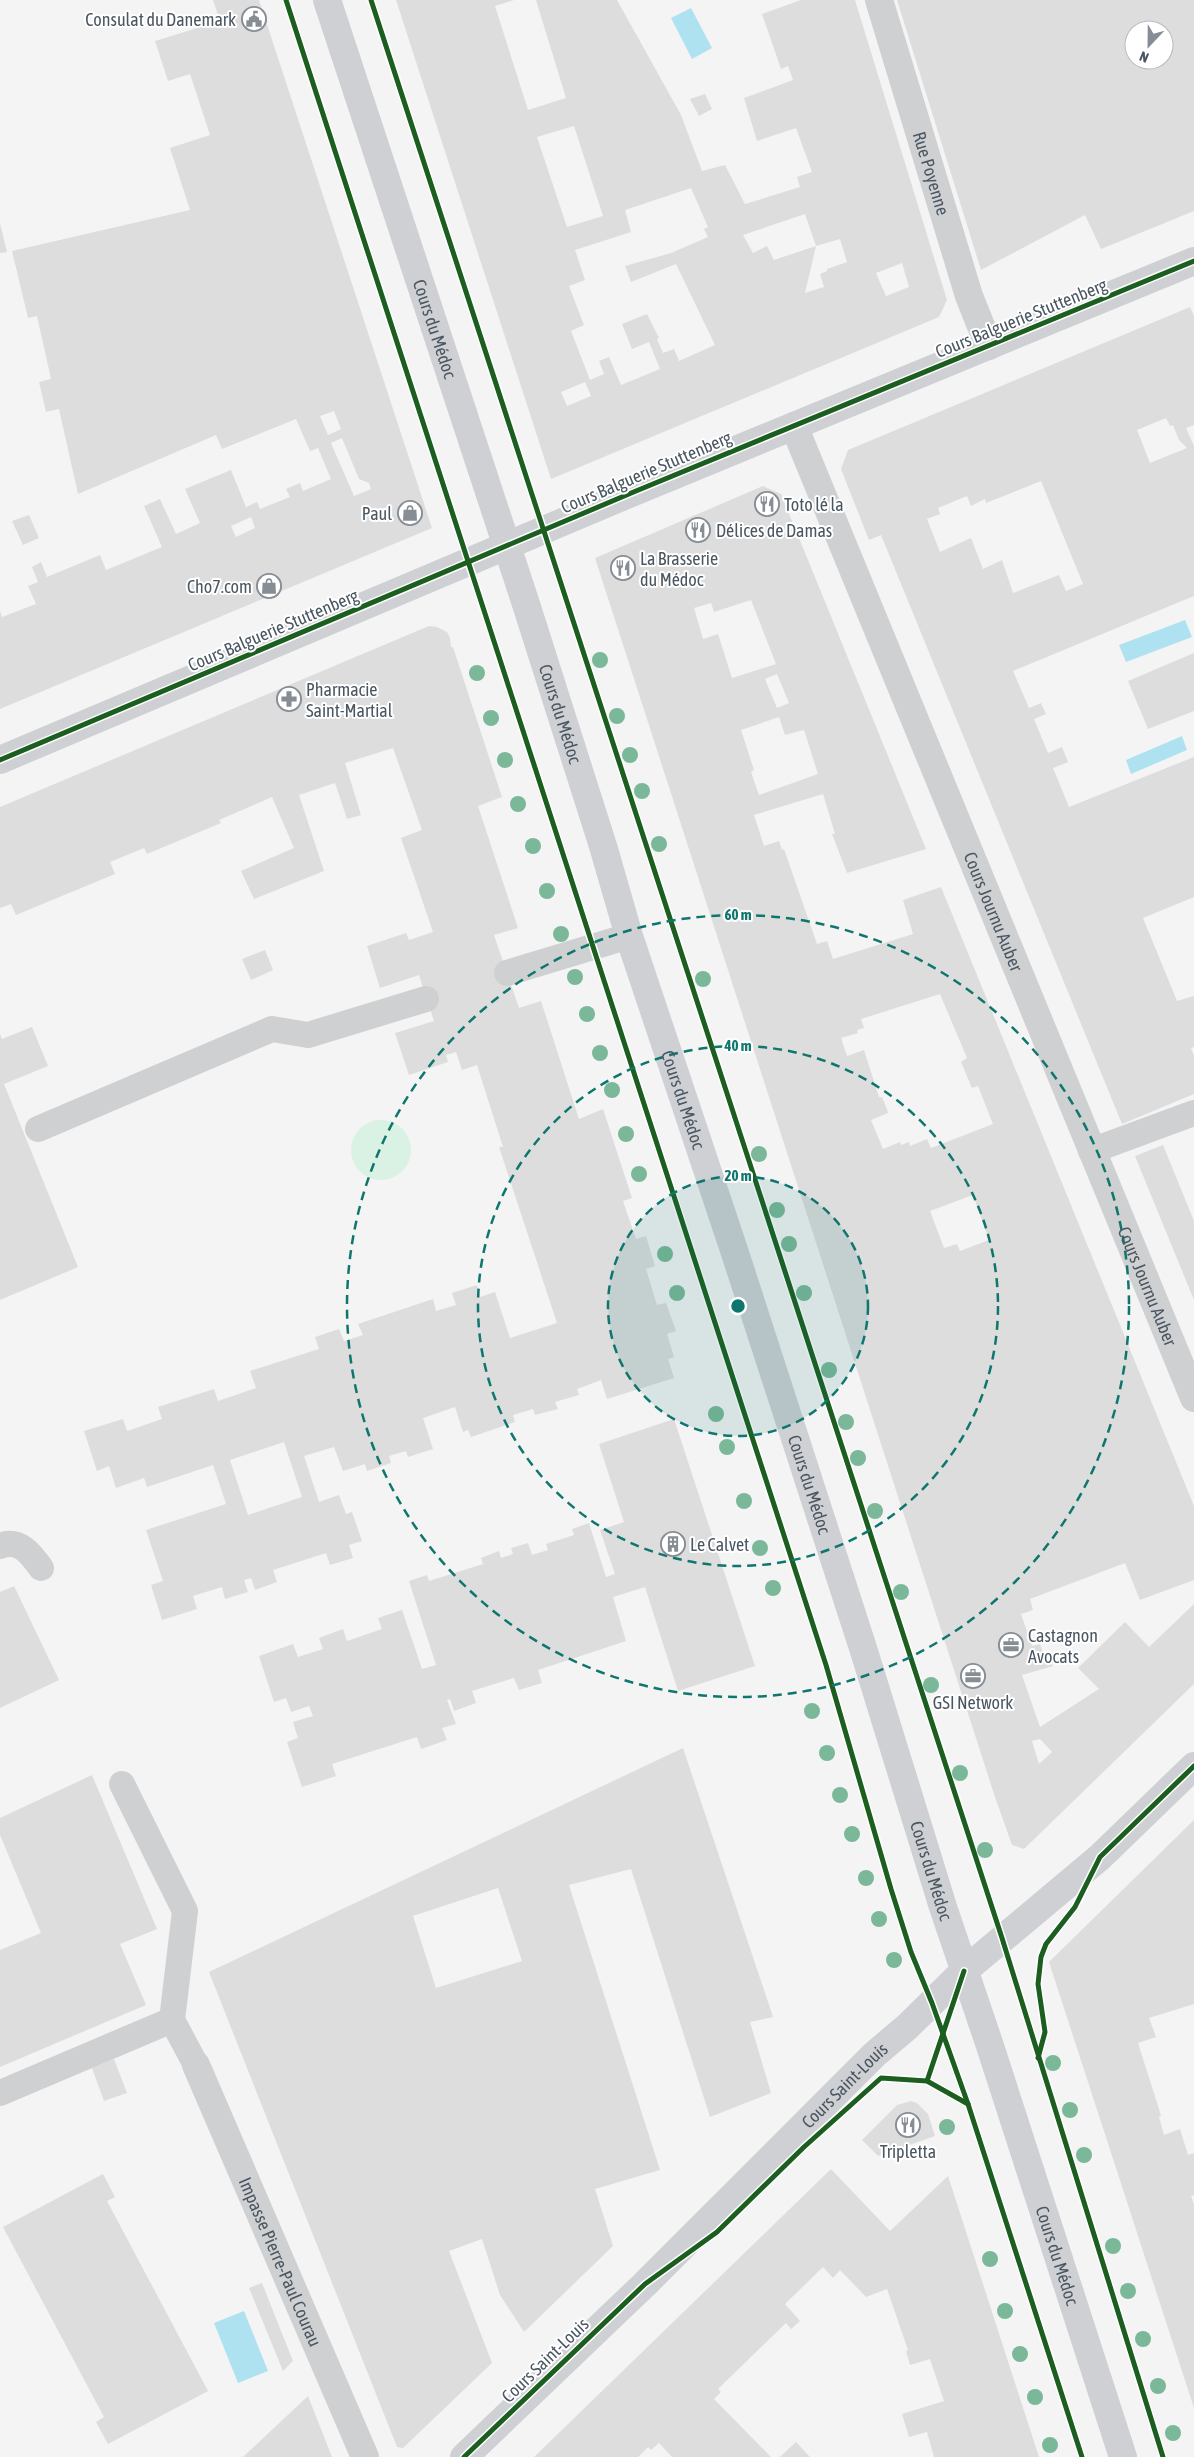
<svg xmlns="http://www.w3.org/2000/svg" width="1194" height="2457" font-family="'Asap Condensed',sans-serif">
<rect width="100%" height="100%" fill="#f4f4f4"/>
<circle fill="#d9f2e3" cx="381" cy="1150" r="30"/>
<g fill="#aee2f0">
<polygon points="691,8 712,48 692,59 671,18"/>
<polygon points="1185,620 1192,637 1126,662 1119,645"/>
<polygon points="1182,736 1187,750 1131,774 1126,760"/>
<polygon points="244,2311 268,2371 238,2383 214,2323"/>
</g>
<g fill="#ddddde" fill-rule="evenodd">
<path d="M213,0H259L432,528L0,709V611L2,617L36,604L28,586L38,582L32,567L41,562L47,577L100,555L106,570L162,547L144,506L160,499L176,534L200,523L185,489L231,470L246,507L257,502L260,509L290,497L286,489L300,483L303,491L331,479L318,448L310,451L296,419L222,449L216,435L78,494L59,409L46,412L39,382L51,379L37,316L28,318L12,251L190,210L170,148L210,135L190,74L168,81L155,41L220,21ZM334,411L341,429L328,435L320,416ZM342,438L359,479L369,483L371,489L354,496L331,443ZM251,517L255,528L236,537L231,526Z"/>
<path d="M396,0H514L495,6L528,110L566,98L536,0H617L681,115L702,171L725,165L745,204L800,187L797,177L812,172L796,128L757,141L744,98L793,80L788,66L781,69L762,14L801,0H855L947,300L939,317L551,479ZM574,126L603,216L567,227L537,137ZM691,188L708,227L704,229L708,237L671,253L625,266L631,282L676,264L715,345L679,361L674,349L663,353L657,339L659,338L647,314L622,324L632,349L649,342L660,369L621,385L609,357L599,361L604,374L590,380L571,331L584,325L569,286L585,280L575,250L631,232L625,210ZM805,214L816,246L840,239L847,262L827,269V271L820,274L824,287L805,293L816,246L774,260L767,246L753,253L743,235ZM902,263L909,287L886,296L876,273ZM585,382L591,396L567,406L561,392Z"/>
<path d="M897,0H1194V211L1101,249L1085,215L981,270ZM1134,30H1164V60H1134Z"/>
<polygon points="705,94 712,109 699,116 690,99"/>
<polygon points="0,223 7,252 0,253"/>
<path d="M1190,307L1194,316V425L1186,428L1194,446V596L1013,671L1029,708L1041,703L1046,714L1034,719L1048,753L1062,747L1068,762L1053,768L1069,807L1194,757V897L1143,918L1177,1001L1194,996V1047L1191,1048L1194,1056V1094L1122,1124L881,535L869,540L841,469L848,450ZM1166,418L1170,426L1173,425L1179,440L1187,448L1150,463L1137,430ZM1041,481L1083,584L1066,591L1059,575L1013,593L1002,560L983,569L971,538L940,552L927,519L940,514L938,508L967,496L971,506L985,499L986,503Z"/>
<path d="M763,486L781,494L926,849L847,873L832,834H835L823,794L754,815L764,846L779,841L782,850L784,849L817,944L827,941L833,959L913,934L903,900L941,887L1194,1506V1580L1140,1600L1125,1563L1030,1599L1033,1610L1021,1614L1032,1646L1040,1644L1045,1658L1049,1657L1053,1666L1022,1675L1040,1727L1099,1689L1078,1668L1125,1622L1149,1647L1194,1604V1684L1024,1849L1012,1845L995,1797L595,558ZM751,600L776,664L732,678L718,634L703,639L694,608L711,603L714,612ZM777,674L789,703L777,708L765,679ZM779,717L785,735L804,730L818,774L759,795L751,772L754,770L741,730ZM940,994L967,1058L961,1062L972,1088L978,1086L993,1124L931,1148L927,1139L910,1146L909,1142L901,1145L900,1142L883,1149L871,1120L888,1113L887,1109L882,1097H879L864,1050L847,1056L841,1038L858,1033L857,1030L864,1028L861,1019ZM973,1195L989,1240L960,1251L957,1244L944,1248L930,1211ZM1040,1739L1052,1752L1039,1764L1032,1741Z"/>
<polygon points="29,515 39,538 23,545 12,521"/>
<path d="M429,626L437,627L447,632L450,638L451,647H453L502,797L478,806L518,928L494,935L519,1008L541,1001L579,1119L603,1109L632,1198L623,1201L636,1239L646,1236L655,1266L646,1269L657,1305L666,1303L676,1331L667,1334L674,1357L668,1359L674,1378L607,1399L601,1380L577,1389L579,1395L555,1402L558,1409L535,1415L533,1409L513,1415L515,1422L471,1437L468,1430L463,1432L455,1407L423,1418L433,1449L408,1457L406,1451L389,1456L391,1463L367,1471L365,1464L343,1471L334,1447L304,1456L319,1502L339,1495L346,1514L352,1512L362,1541L349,1545L353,1558L330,1565L326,1553L273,1570L277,1582L255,1590L251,1578L244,1580L248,1592L225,1599L222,1587L193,1596L197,1609L162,1620L151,1585L163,1581L146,1530L226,1504L213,1465L147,1487L144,1478L116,1488L109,1466L97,1471L84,1431L123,1419L127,1431L162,1419L158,1407L214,1389L218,1401L256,1388L250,1371L319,1349L315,1337L339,1329L344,1341L363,1335L358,1324L433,1299L436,1311L456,1305L452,1293L477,1285L480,1297L495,1292L510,1338L557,1323L499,1147H503L477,1065L462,1070L456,1052L446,1055L448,1062L409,1075L395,1033L434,1021L419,975L380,988L367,946L406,933L409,940L433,932L401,838L422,830L393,748L345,763L361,815L347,819L335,783L299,795L324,871L254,899L241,871L294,848L272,797L219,820L221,823L147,854L144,848L110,862L115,874L16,915L11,904L0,908V807ZM284,1442L302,1497L248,1515L230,1460Z"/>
<polygon points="1194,653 1194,711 1148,729 1128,681"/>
<polygon points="265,950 273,970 251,980 242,959"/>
<polygon points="32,1027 48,1066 4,1084 78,1267 0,1300 0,1034 2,1039"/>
<polygon points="1163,1145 1194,1221 1194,1300 1135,1156"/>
<polygon points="674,1419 755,1666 678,1691 645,1587 613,1597 626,1641 538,1670 542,1683 519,1690 514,1678 472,1691 476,1703 454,1711 450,1699 447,1700 456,1724 442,1728 447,1740 421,1749 417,1737 332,1764 336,1776 302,1787 287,1742 298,1738 293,1722 313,1716 309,1706 291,1712 286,1698 274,1702 259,1656 293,1644 298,1657 323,1649 319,1638 343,1629 347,1641 382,1629 378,1618 402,1610 422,1669 436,1665 409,1581 427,1575 429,1581 483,1564 481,1558 499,1551 501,1558 513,1554 511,1548 528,1543 532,1555 548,1550 546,1544 574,1535 572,1529 589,1523 606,1577 615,1574 600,1530 624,1522 599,1444"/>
<polygon points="14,1586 59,1680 0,1708 0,1592"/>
<path d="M683,1748L773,2017L750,2022L771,2093L710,2117L631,1869L569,1885L660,2170L595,2189L613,2246L524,2332L500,2295L482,2239L449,2251L492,2363L403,2448L397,2447L209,1972ZM498,1888L522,1961L436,1988L413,1916Z"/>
<polygon points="92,1775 157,1929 120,1944 146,2005 0,2067 0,1950 41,1933 0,1835 0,1818"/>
<polygon points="1194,1820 1194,2004 1149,2018 1156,2037 1138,2043 1158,2106 1161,2116 1159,2117 1164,2135 1180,2129 1188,2155 1194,2153 1194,2195 1191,2196 1194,2205 1194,2408 1049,1962"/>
<polygon points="114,2059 127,2093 104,2101 92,2068"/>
<polygon points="911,2101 917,2103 928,2114 935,2136 878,2156 862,2140 897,2105"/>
<polygon points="831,2169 890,2231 948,2176 1039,2457 934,2457 927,2432 909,2437 902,2414 944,2401 930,2359 910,2365 906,2351 908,2350 887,2289 866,2297 840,2270 833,2278 823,2267 785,2304 800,2321 791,2329 786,2323 718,2389 721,2392 714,2399 771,2457 672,2457 659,2443 651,2450 648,2447 638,2457 534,2457"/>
<polygon points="103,2174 115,2197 107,2201 208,2391 108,2444 96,2422 104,2417 3,2227"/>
<polygon points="262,2283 293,2361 283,2371 249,2288"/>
<polygon points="308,2396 332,2457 243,2457"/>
<polygon points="796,2442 810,2457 780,2457"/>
</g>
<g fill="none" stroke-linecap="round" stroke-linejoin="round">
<g stroke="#ced0d2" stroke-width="26">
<polyline points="507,973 629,936"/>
<polyline points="38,1129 272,1029 308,1035 426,999"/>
<polyline points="1091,1151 1194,1113"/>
<path d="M0,1546C19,1538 31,1554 41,1568"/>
<polyline points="122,1784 185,1911 172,2020 196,2065"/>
<polyline points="0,2093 172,2020"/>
</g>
<g stroke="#ced0d2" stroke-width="28">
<path id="s1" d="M879,0L969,296L989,346"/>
<path id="s2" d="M794,426L1194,1398"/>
<path id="s3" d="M196,2065L365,2457"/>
</g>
<g stroke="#ced0d4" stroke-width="28">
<path id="s4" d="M327,0L525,601L603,846L629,936L735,1253L863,1648L943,1907L990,2046L1123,2457"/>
<polyline points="0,760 636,491 1194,261"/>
<path id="s5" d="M464,2457L645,2284L875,2054L907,2027L964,1971L1100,1857L1194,1766"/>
</g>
<defs>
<g id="cycleway">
<polyline points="286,0 826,1665 891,1889 911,1952 932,2003 968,2104 1082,2457"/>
<polyline points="371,0 1002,1938 1163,2457"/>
<polyline points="0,760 636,491 1194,261"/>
<polyline points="1038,2058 1045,2032 1038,1984 1041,1957 1046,1944 1075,1907 1100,1857 1194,1766"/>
<polyline points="927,2081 964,1971"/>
<polyline points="464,2457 645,2284 717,2232 804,2147 881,2078 927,2081 968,2104"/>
</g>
</defs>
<use href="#cycleway" stroke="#fff" stroke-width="8"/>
<use href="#cycleway" stroke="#1b5e20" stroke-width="5"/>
</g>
<g fill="#7ab899">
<circle cx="600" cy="660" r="8"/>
<circle cx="477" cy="673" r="8"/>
<circle cx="617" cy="716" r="8"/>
<circle cx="491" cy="718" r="8"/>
<circle cx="630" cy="755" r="8"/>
<circle cx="505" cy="760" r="8"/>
<circle cx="642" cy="791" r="8"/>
<circle cx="518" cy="804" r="8"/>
<circle cx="659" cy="844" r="8"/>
<circle cx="533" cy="846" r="8"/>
<circle cx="547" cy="891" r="8"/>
<circle cx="561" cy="934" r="8"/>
<circle cx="575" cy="977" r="8"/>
<circle cx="703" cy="979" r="8"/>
<circle cx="587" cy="1014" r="8"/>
<circle cx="600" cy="1053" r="8"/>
<circle cx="612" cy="1090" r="8"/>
<circle cx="626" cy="1134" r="8"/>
<circle cx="759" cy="1154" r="8"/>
<circle cx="639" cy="1174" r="8"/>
<circle cx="777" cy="1210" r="8"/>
<circle cx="789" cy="1244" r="8"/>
<circle cx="665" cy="1254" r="8"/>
<circle cx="677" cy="1293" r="8"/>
<circle cx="804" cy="1293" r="8"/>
<circle cx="829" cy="1370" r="8"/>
<circle cx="716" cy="1414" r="8"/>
<circle cx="846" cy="1422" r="8"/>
<circle cx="727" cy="1447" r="8"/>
<circle cx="858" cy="1458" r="8"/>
<circle cx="744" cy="1501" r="8"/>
<circle cx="875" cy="1511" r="8"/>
<circle cx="760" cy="1548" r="8"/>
<circle cx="773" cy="1588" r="8"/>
<circle cx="901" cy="1592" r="8"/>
<circle cx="931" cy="1685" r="8"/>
<circle cx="812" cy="1711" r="8"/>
<circle cx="827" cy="1753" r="8"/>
<circle cx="960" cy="1773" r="8"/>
<circle cx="840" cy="1795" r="8"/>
<circle cx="852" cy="1834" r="8"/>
<circle cx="985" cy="1850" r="8"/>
<circle cx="866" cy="1878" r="8"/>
<circle cx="879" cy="1919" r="8"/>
<circle cx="894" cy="1960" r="8"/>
<circle cx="1053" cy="2063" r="8"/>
<circle cx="1070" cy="2110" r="8"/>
<circle cx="947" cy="2127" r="8"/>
<circle cx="1084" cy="2155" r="8"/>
<circle cx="1113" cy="2246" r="8"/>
<circle cx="990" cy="2259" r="8"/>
<circle cx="1128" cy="2291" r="8"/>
<circle cx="1005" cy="2311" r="8"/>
<circle cx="1143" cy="2339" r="8"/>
<circle cx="1020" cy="2354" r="8"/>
<circle cx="1158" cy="2386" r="8"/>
<circle cx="1035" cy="2397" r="8"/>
<circle cx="1173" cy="2433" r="8"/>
<circle cx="1050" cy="2445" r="8"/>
</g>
<circle cx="738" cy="1306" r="130" fill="#0f766e" fill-opacity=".12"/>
<g fill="none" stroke="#0f766e" stroke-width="2.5" stroke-dasharray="9 6">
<circle cx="738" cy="1306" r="130"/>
<circle cx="738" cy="1306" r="260"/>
<circle cx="738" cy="1306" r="391"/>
</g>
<defs>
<symbol id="civic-ring" viewBox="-11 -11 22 22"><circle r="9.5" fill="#fff" stroke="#868d94" stroke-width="1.5"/><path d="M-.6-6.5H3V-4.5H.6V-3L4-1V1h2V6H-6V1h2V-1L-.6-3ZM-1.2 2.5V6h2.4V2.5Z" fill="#868d94"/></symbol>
<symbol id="restaurant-ring" viewBox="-11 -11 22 22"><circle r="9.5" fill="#fff" stroke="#868d94" stroke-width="1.5"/><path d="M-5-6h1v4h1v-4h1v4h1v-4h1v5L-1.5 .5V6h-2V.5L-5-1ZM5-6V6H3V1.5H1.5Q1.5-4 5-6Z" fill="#868d94"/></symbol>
<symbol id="shop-ring" viewBox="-11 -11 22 22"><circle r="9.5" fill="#fff" stroke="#868d94" stroke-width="1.5"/><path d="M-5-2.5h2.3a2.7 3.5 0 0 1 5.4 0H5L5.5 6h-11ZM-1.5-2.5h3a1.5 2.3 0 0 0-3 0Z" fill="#868d94"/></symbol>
<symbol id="pharmacy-ring" viewBox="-11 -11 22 22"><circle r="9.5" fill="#fff" stroke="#868d94" stroke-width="1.5"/><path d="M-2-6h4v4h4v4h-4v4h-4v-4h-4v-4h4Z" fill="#868d94"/></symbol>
<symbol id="building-ring" viewBox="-11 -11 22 22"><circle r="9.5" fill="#fff" stroke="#868d94" stroke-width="1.5"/><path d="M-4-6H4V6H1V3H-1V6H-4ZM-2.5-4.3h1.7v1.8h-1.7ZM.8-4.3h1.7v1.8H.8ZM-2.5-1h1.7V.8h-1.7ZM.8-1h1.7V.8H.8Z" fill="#868d94"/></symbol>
<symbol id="office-ring" viewBox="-11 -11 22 22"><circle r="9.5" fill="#fff" stroke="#868d94" stroke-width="1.5"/><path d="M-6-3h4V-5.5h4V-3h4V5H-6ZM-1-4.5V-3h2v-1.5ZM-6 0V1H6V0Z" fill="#868d94"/></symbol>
</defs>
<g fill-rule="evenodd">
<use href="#civic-ring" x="240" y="5" width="28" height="28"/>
<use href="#restaurant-ring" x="753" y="490" width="28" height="28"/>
<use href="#shop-ring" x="396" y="499" width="28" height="28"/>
<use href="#restaurant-ring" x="684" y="516" width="28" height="28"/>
<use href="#restaurant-ring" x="609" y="554" width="28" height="28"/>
<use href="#shop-ring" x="255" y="572" width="28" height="28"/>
<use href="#pharmacy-ring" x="275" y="685" width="28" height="28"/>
<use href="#building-ring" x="659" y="1530" width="28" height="28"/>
<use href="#office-ring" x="997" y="1631" width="28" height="28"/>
<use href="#office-ring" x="959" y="1662" width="28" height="28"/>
<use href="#restaurant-ring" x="894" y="2111" width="28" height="28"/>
</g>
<g text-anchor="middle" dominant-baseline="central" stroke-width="4" stroke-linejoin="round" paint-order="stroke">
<g font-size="18" fill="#4a5661" stroke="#fff" text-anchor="start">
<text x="236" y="19" text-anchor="end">Consulat du Danemark</text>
<text x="784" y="504">Toto lé la</text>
<text x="392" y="513" text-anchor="end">Paul</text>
<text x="716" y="530">Délices de Damas</text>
<text x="640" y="558">La Brasserie<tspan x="640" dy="21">du Médoc</tspan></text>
<text x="252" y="586" text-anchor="end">Cho7.com</text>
<text x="306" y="689">Pharmacie<tspan x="306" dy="21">Saint-Martial</tspan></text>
<text x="690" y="1544">Le Calvet</text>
<text x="1028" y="1635">Castagnon<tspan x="1028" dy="21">Avocats</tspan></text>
<text x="973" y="1702" text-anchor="middle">GSI Network</text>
<text x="908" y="2151" text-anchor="middle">Tripletta</text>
</g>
<g font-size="18" fill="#4a5661" stroke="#fff">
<text stroke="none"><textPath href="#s1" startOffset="181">Rue Poyenne</textPath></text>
<text transform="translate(1021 318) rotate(-22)">Cours Balguerie Stuttenberg</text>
<text stroke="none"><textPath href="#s4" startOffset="346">Cours du Médoc</textPath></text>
<text transform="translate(646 472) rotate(-23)">Cours Balguerie Stuttenberg</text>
<text transform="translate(273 630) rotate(-23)">Cours Balguerie Stuttenberg</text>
<text stroke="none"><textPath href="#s4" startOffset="751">Cours du Médoc</textPath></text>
<text stroke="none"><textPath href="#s2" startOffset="525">Cours Journu Auber</textPath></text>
<text stroke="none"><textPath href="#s4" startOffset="1156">Cours du Médoc</textPath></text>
<text stroke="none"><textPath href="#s2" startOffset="930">Cours Journu Auber</textPath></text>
<text stroke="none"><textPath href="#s4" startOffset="1561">Cours du Médoc</textPath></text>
<text stroke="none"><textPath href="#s4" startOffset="1966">Cours du Médoc</textPath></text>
<text stroke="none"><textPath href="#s5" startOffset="532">Cours Saint-Louis</textPath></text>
<text stroke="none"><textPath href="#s4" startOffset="2371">Cours du Médoc</textPath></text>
<text stroke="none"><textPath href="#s3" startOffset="214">Impasse Pierre-Paul Courau</textPath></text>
<text transform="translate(545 2360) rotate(-44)">Cours Saint-Louis</text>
</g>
</g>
<circle cx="738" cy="1306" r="8" fill="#0f766e" stroke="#fff" stroke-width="2.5"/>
<g font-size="15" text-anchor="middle" font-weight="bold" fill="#0f766e" stroke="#fff" stroke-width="4" stroke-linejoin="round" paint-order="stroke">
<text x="738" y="920">60 m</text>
<text x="738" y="1051">40 m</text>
<text x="738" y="1181">20 m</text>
</g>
<g transform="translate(1149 45) rotate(202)"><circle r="24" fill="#ffffff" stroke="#b7bbc0"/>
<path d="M0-4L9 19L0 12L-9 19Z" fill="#868d94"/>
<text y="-8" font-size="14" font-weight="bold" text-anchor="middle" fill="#4a5661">N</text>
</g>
</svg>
